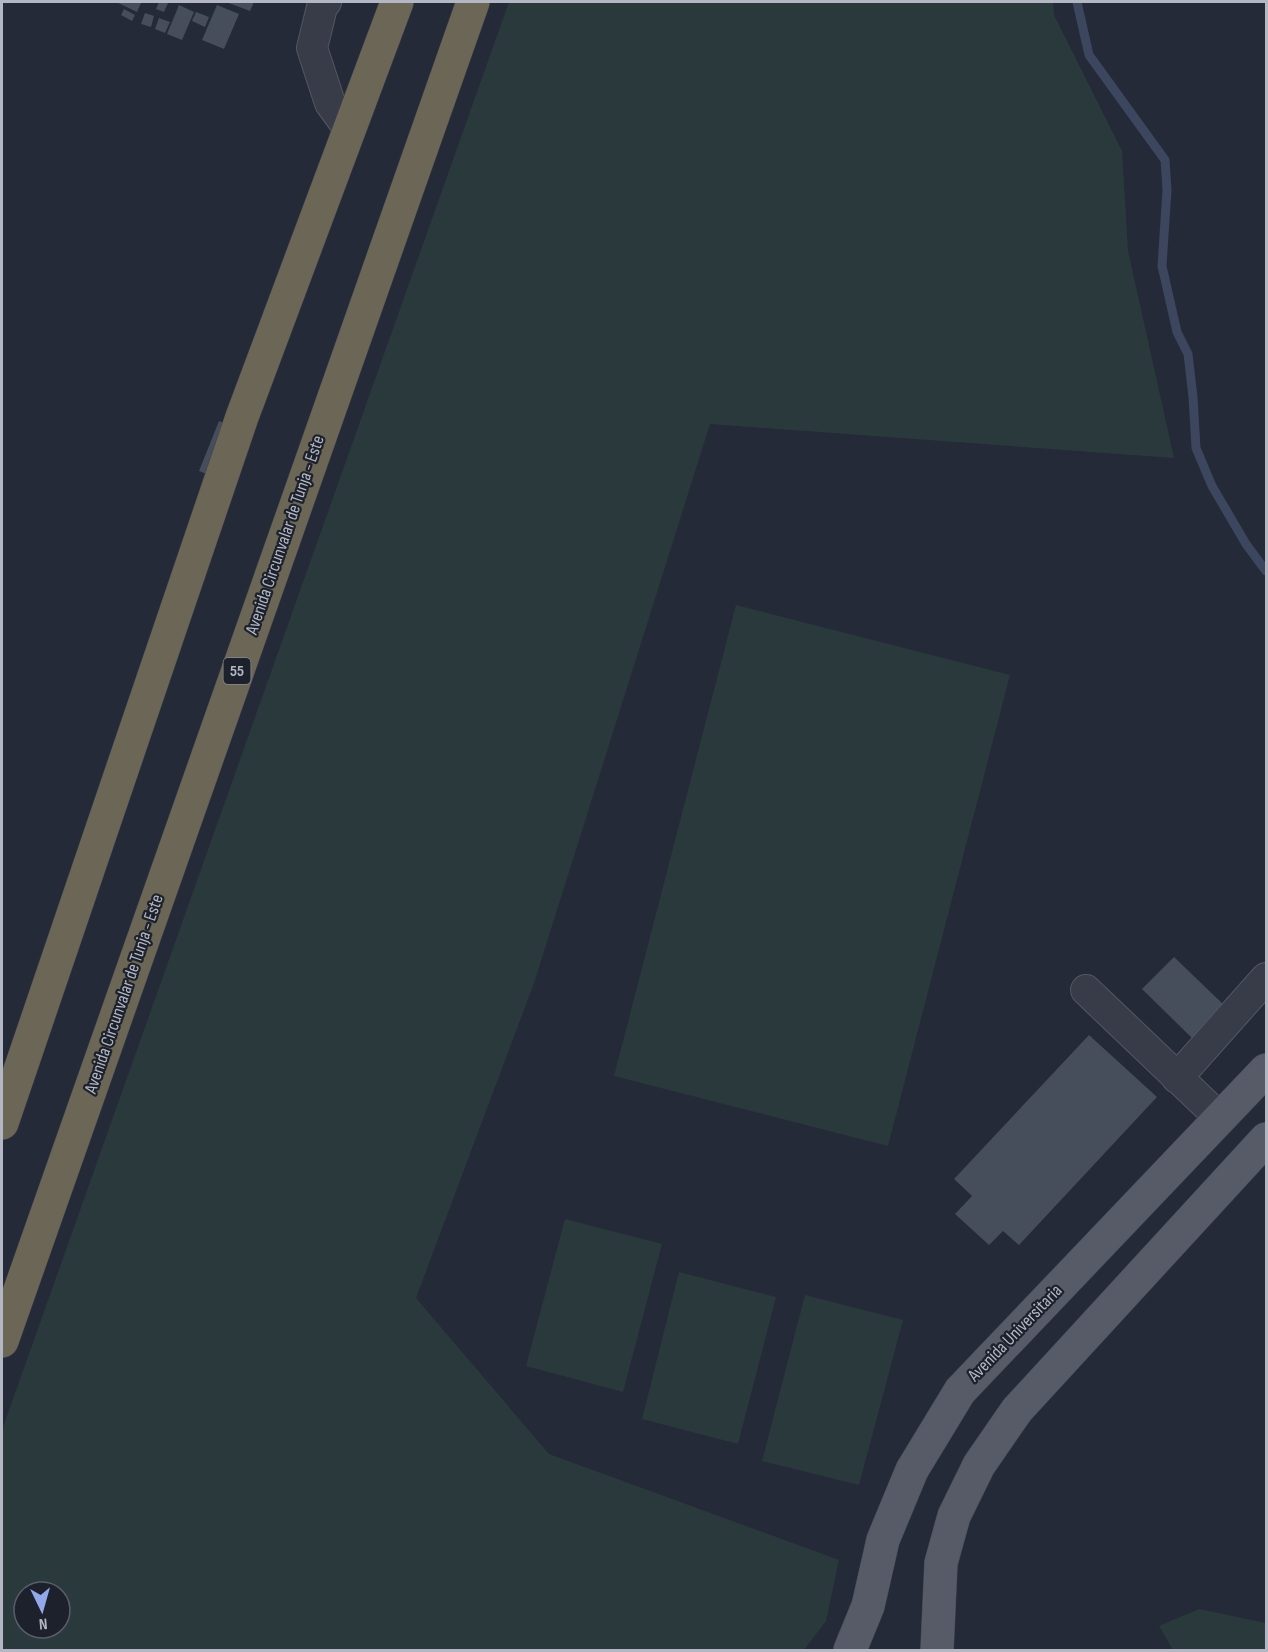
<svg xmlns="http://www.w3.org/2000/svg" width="1268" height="1652" font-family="'Sofia Sans Condensed',sans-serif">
<rect width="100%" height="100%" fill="#242a37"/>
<g fill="#2a3a3c" fill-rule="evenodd">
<path d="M509,2H1053L1054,15L1122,151L1128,251L1174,458L710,424L534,983L416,1298L549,1454L839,1560L826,1621L804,1650H2V1430ZM24,1592H60V1628H24Z"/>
<polygon points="736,605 1010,675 888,1146 614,1076"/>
<polygon points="565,1219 662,1244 623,1392 526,1366"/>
<polygon points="679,1272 776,1297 738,1444 642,1419"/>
<polygon points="805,1295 903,1320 859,1485 762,1461"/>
<polygon points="1199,1609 1266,1623 1266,1650 1173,1650 1159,1626"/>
</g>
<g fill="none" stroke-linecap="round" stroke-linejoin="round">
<polyline stroke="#3c465e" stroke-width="9" points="1077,2 1089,55 1165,160 1167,190 1162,266 1177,332 1188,354 1193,397 1196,448 1212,486 1246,544 1266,571"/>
</g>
<g fill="#464d5b">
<polygon points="116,2 138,2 141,3 137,12"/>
<polygon points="159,2 168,3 164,12 156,9"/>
<polygon points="226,2 254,2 250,11"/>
<polygon points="179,5 194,12 182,40 167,34"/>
<polygon points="217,5 239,14 224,49 202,40"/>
<polygon points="124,9 135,15 132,21 121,15"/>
<polygon points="196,12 209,17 205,27 192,21"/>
<polygon points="145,13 154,16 151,27 141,24"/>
<polygon points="159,18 170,22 165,33 155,29"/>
<polygon points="219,421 234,427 214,477 199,471"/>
<polygon points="1174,957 1225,1006 1193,1039 1142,989"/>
<polygon points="1089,1035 1157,1097 1019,1245 1003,1231 989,1245 955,1214 972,1196 954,1179"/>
</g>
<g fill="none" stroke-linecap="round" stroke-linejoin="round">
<defs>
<g id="minor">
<polyline points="326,2 322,7 312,48 330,103 349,129"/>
<polyline points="1086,990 1220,1118"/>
<polyline points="1177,1078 1266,978"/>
</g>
<g id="major">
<polyline points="850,1650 868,1606 883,1540 912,1470 960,1391 1266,1070"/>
<polyline points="937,1650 941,1563 954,1516 979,1465 1017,1410 1266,1139"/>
</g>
<g id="highway">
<polyline points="2,1123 242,417 397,2"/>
<polyline points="2,1341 473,2"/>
</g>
</defs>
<use href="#minor" stroke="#535762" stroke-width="32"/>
<use href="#major" stroke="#414551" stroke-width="34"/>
<use href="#highway" stroke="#40444f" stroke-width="34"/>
<use href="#minor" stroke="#383c48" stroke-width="30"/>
<use href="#major" stroke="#565b67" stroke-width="33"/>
<use href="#highway" stroke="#6c6656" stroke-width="33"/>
</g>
<g text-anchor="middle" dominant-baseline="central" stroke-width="4.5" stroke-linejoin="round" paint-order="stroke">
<rect fill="#1d212c" stroke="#868a96" stroke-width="1.5" x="223.5" y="658" width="27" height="26" rx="4.5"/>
<g font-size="16" font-weight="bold" fill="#b3b7c4">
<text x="237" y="671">55</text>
</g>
<g font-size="18" fill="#b3b7c4" stroke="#1d212c">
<text transform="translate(285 535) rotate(-71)">Avenida Circunvalar de Tunja - Este</text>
<text transform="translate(124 994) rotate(-71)">Avenida Circunvalar de Tunja - Este</text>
<text transform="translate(1015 1333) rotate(-46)">Avenida Universitaria</text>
</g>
</g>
<rect width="1268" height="1652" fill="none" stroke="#b3b7c4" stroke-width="6"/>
<g transform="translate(42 1610) rotate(175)"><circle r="28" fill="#1d212c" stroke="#595d69" stroke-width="1.5"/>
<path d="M0-4.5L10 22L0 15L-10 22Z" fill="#92a8ea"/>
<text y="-9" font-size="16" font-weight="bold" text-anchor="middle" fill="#b3b7c4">N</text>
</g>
</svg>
